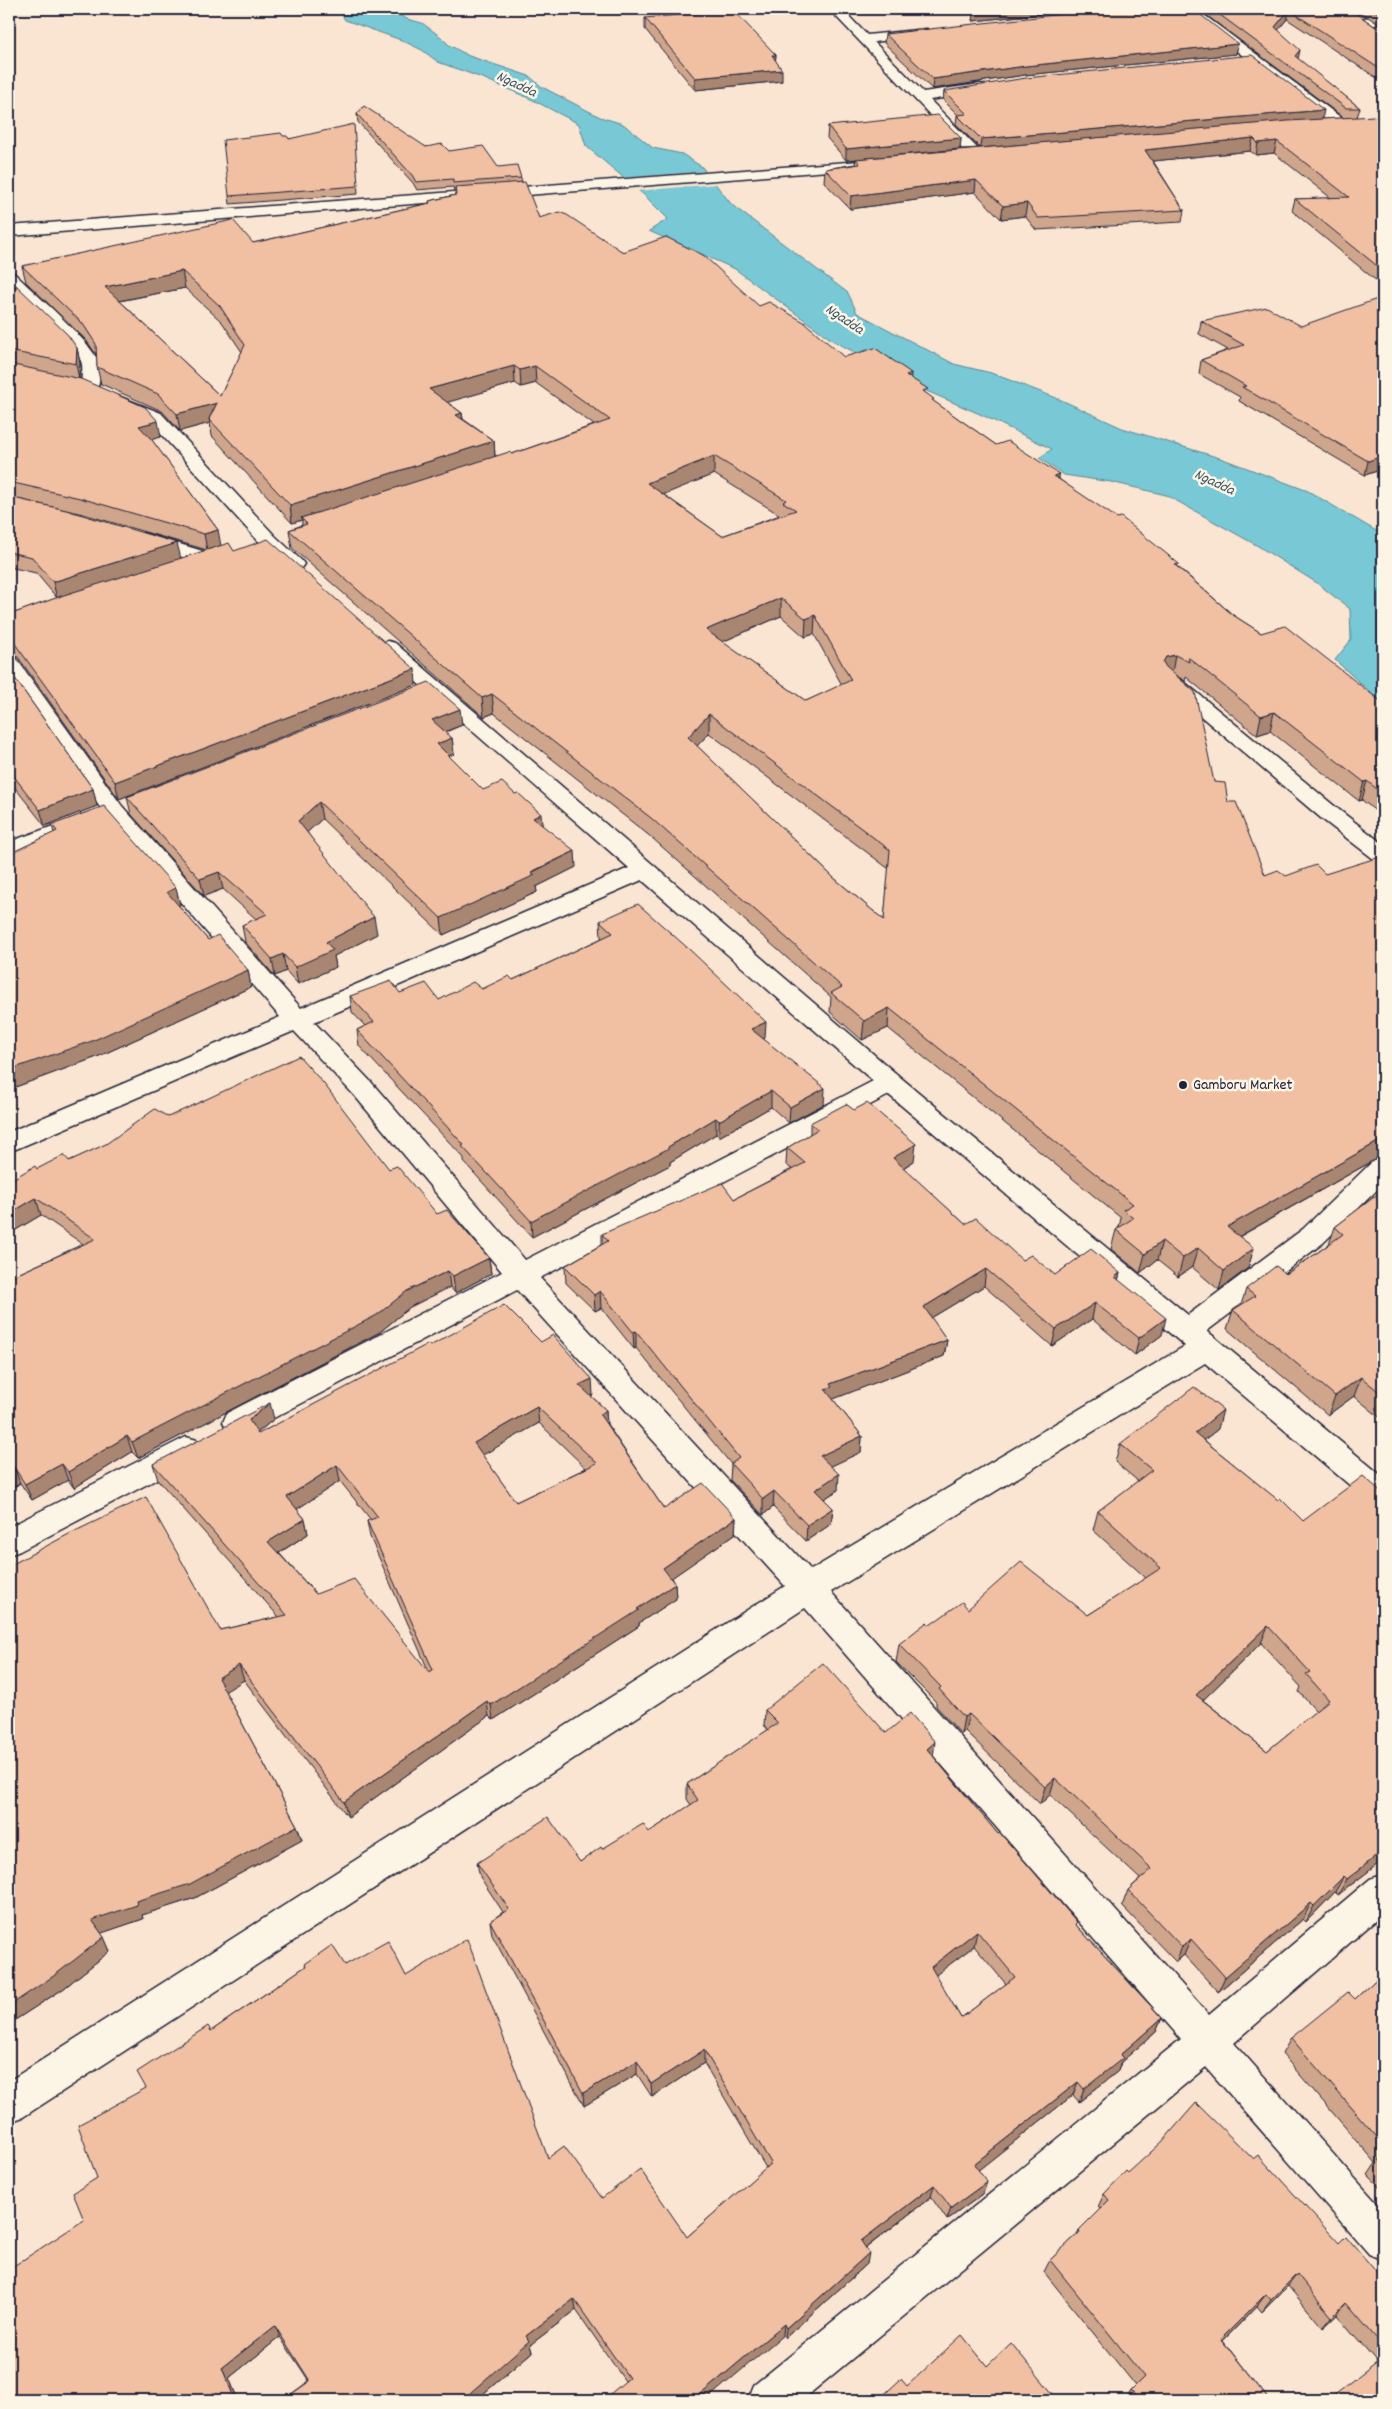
<svg xmlns="http://www.w3.org/2000/svg" width="1392" height="2409" font-family="Dekko,sans-serif">
<rect width="100%" height="100%" fill="#f9e5d1"/>
<filter id="ink" filterUnits="userSpaceOnUse"><feTurbulence type="fractalNoise" baseFrequency=".02" numOctaves="2"/><feDisplacementMap in="SourceGraphic" scale="10" xChannelSelector="R" yChannelSelector="G"/><feConvolveMatrix kernelMatrix="1 2 1 2 8 2 1 2 1" color-interpolation-filters="sRGB"/></filter>
<g filter="url(#ink)">
<polygon fill="#79c8d5" stroke="#568697" points="339,9 387,9 407,19 422,23 441,37 449,45 469,56 529,76 542,87 600,117 623,124 653,148 682,154 702,167 732,205 848,293 857,313 954,364 991,373 1059,399 1122,428 1223,459 1308,491 1383,535 1383,704 1335,660 1351,640 1350,609 1317,583 1258,546 1166,495 1111,482 1064,475 1039,458 1052,449 982,415 922,389 832,340 735,269 649,231 668,219 644,195 586,146 579,124 533,100 485,79 438,62 422,50 401,40 345,20"/>
<polygon fill="#f9e5d1" points="708,171 717,184 636,191 620,178"/>
<g fill="none" stroke-linecap="round" stroke-linejoin="round">
<defs>
<g id="street">
<polygon points="829,9 842,9 867,35 927,29 928,32 922,36 874,42 923,92 980,84 985,85 987,88 985,91 930,100 980,151 982,154 980,157 970,157"/>
<polygon points="1182,9 1196,9 1343,119 1345,122 1343,125 1333,125"/>
<polygon points="1383,16 1383,24 1364,26 1358,22 1364,18"/>
<polygon points="874,160 881,164 879,167 9,236 9,226"/>
<path d="M9,272L15,274C33,292 90,340 98,361C101,368 100,386 96,392H84C78,383 85,371 81,361C76,346 23,300 9,286Z"/>
<polygon points="118,396 161,413 275,536 301,560 304,564 301,568 294,570 287,568 261,544 149,421 112,405 109,401 112,397"/>
<polygon points="143,533 216,555 219,559 216,563 209,565 136,543 133,539 136,535"/>
<path d="M388,641L395,643L900,1077L1188,1315L1303,1229L1373,1161L1383,1158V1184L1323,1243L1207,1331L1383,1477V1508L1372,1504L1205,1363L831,1592L1209,2015L1370,1879L1383,1874V1914L1234,2043L1383,2210V2260L1369,2254L1206,2067L802,2400H748L754,2385L1181,2039L805,1608L23,2117L9,2122V2081L785,1586L517,1290L249,1431L238,1434L227,1431L223,1422L227,1413L502,1272L354,1095L294,1031L9,1152V1132L280,1017L106,816L9,677V656L16,658L122,806L301,1008L629,868L381,651L378,647L381,643ZM642,880L873,1081L525,1260L372,1083L314,1022ZM889,1095L1185,1346L811,1570L540,1278Z"/>
<polygon points="1171,675 1178,677 1338,809 1383,844 1383,862 1375,860 1322,819 1164,685 1161,681 1164,677"/>
<polygon points="89,813 97,815 100,820 97,825 9,857 9,842"/>
<polygon points="186,1437 197,1440 201,1449 197,1458 20,1551 9,1555 9,1527"/>
</g>
</defs>
<use href="#street" stroke="#22223b" stroke-width="3"/>
<use href="#street" fill="#fcf5e5" fill-rule="evenodd"/>
</g>
<g fill="#cfa58b" stroke="#22223b" fill-rule="evenodd">
<polygon points="972,9 1087,9 973,21"/>
<polygon points="1198,9 1350,9 1380,30 1383,30 1383,82 1287,19 1278,30 1298,59 1360,108 1357,117 1383,125 1383,285 1373,278 1292,211 1295,199 1331,198 1274,153 1256,155 1250,151 1153,161 1184,210 1182,222 1036,230 1025,216 1001,219 975,192 850,209 824,182 825,169 855,164 856,159 846,160 827,138 828,126 961,138 960,149 980,148 956,124 957,115 958,115 943,100 944,91 1322,119 1344,118"/>
<polygon points="1356,9 1383,9 1383,27"/>
<polygon points="645,18 776,55 775,61 782,81 695,90 645,29"/>
<polygon points="885,34 1238,44 1236,54 1025,75 932,89 884,43"/>
<path d="M357,114L426,147L449,151L498,167L521,178L522,182L539,218L759,306L844,357L911,378L933,401L996,445L1059,474V479L1178,567L1233,615L1261,633L1383,703V817L1362,800L1359,801L1270,731L1257,735L1186,677L1185,681L1175,675L1214,782L1228,802L1265,875L1383,1155L1239,1237L1254,1248L1248,1268L1219,1290L1192,1267L1178,1277L1157,1260L1140,1273L1111,1249L1116,1230L1119,1227L1121,1218L888,1028L862,1040L830,1012L831,997L651,837L494,713L484,717L292,548L289,530L302,525V520L292,523L212,436L210,423L180,431L162,411L101,384L97,367V356L87,341L26,282L22,266L253,243L430,203L429,201L455,195V191H454L453,187L417,190L413,183L358,122ZM185,288L222,322L242,352L220,396L120,301ZM515,383L521,387L536,383L594,425L512,454L495,456L494,441L463,419L462,413L447,402ZM714,474L780,515L722,536L663,494ZM781,616L805,637L814,634L842,685L806,701L722,642ZM709,733L889,869L884,920L834,878L697,746Z"/>
<polygon points="354,132 358,194 230,204 229,196 283,136 289,139"/>
<polygon points="9,279 16,288 77,348 80,363 79,378 161,437 151,439 218,530 207,550 83,514 9,497"/>
<polygon points="1201,321 1301,326 1383,469 1365,475 1239,401 1240,397 1199,374 1201,360 1228,350 1199,334"/>
<polygon points="9,497 181,559 234,551 416,685 119,799 18,657 9,655 9,615 57,598 36,573 9,567"/>
<polygon points="9,670 93,789 97,806 45,826 9,780"/>
<polygon points="462,725 446,732 452,738 454,754 449,756 483,790 542,825 576,867 536,887 537,892 443,935 322,819 307,832 377,934 334,956 336,967 298,984 286,971 275,976 245,942 242,925 256,919 223,889 204,896 131,814 127,797"/>
<polygon points="52,825 176,888 180,905 178,906 208,940 248,970 251,987 97,1057 10,1089 12,1095 9,1096 9,854 54,833"/>
<polygon points="600,921 765,1038 763,1039 824,1104 789,1123 771,1107 719,1137 716,1134 670,1162 670,1165 532,1237 464,1162 464,1158 359,1046 357,1030 365,1026 352,1012 350,996 400,993 439,1000 513,980 602,938 601,937"/>
<polygon points="168,1117 389,1169 437,1214 489,1258 491,1274 455,1293 450,1287 410,1307 380,1332 138,1458 132,1452 74,1488 68,1480 32,1500 20,1483 9,1491 9,1278 83,1244 41,1215 9,1234 37,1169 69,1161"/>
<polygon points="810,1123 914,1161 903,1168 965,1224 1022,1260 1055,1275 1120,1273 1118,1280 1162,1335 1135,1355 1092,1319 1052,1346 984,1286 931,1318 947,1340 944,1356 833,1399 862,1436 861,1452 831,1466 838,1490 824,1499 833,1508 831,1524 806,1541 773,1507 763,1515 730,1480 731,1464 636,1348 634,1349 601,1308 595,1311 566,1283 565,1266 602,1244 602,1234 734,1199 792,1169 786,1165 787,1148 810,1134"/>
<polygon points="1383,1190 1383,1420 1354,1396 1328,1415 1227,1329 1233,1310 1241,1305 1246,1289 1286,1274 1310,1258 1329,1244 1335,1227"/>
<path d="M430,1346L593,1395L591,1396L606,1410L607,1424L664,1509L736,1518L735,1534L671,1578L675,1584L676,1599L639,1623V1626L493,1720L489,1716L348,1817L244,1680L225,1691L297,1826L302,1840L195,1898L142,1915L143,1919L101,1933L110,1951L63,1989L9,2024V1566L220,1630L279,1617L158,1480L153,1464L274,1419L257,1433L258,1434ZM539,1423L586,1468L516,1502L482,1455ZM340,1481L371,1520L367,1521L370,1537L429,1672L316,1594L279,1553L308,1534L305,1519L297,1509Z"/>
<path d="M1218,1429L1204,1440L1303,1521L1383,1493V1860L1338,1895L1335,1892L1306,1922L1303,1919L1218,1992L1184,1955L1176,1962L1122,1906L1128,1890L1140,1879L1050,1795L1040,1804L965,1731L961,1734L936,1706V1702L896,1662L899,1644L930,1625L968,1609L1088,1615L1146,1578L1093,1530L1098,1511L1138,1481L1115,1462L1120,1444ZM1261,1643L1301,1687L1299,1692L1316,1711L1267,1751L1203,1700Z"/>
<path d="M765,1710L886,1733L933,1756L998,1834L1076,1925L1162,2018L1156,2032L1121,2062L1118,2071L1079,2102L1073,2095L978,2170L983,2194L947,2220L931,2197L866,2248L867,2264L785,2338L783,2335L625,2381L576,2310L530,2345L532,2352L476,2400H283L309,2381L280,2337L229,2378L238,2400H9L84,2220L97,2178L146,2088L211,2031L306,1966L305,1964L345,1965L406,1976L548,2158L602,2198L687,2237L766,2168L704,2063L652,2097L637,2074L584,2106L492,1935L490,1921L503,1912L480,1877L477,1863L580,1862L602,1849L649,1832L691,1805L687,1799V1784L768,1730L764,1725ZM974,1946L1006,1984L961,2018L935,1975Z"/>
<polygon points="1383,1973 1383,2190 1368,2175 1376,2163 1282,2054 1291,2038 1355,1999"/>
<polygon points="1128,2173 1339,2243 1383,2280 1383,2400 1378,2363 1337,2315 1323,2328 1288,2286 1262,2312 1257,2306 1223,2341 1269,2400 1125,2400 1131,2390 1136,2386 1044,2272 1050,2260 1076,2236 1079,2230 1100,2209 1098,2207 1104,2194"/>
</g>
<g fill="#a98671" stroke="#22223b">
<polygon points="1005,9 1087,9 973,21 974,12"/>
<polygon points="1289,10 1287,19 1273,37 1275,27"/>
<polygon points="1238,44 1236,54 1025,75 932,89 933,79 1026,66"/>
<polygon points="1300,50 1298,59 1295,56"/>
<polygon points="772,55 776,55 775,66"/>
<polygon points="782,70 782,81 695,90 695,78"/>
<polygon points="1324,110 1322,120 980,148 981,139"/>
<polygon points="961,138 960,149 846,160 846,149"/>
<polygon points="1253,138 1250,151 1144,162 1145,150"/>
<polygon points="1277,141 1274,153 1256,155 1258,143"/>
<polygon points="976,180 975,192 850,209 851,196"/>
<polygon points="1027,203 1025,216 1001,219 1003,206"/>
<polygon points="182,271 185,288 108,303 105,287"/>
<polygon points="77,348 80,363 79,379 76,364"/>
<polygon points="514,366 515,383 431,407 429,389"/>
<polygon points="535,366 536,383 521,387 520,370"/>
<polygon points="911,373 910,391 906,375"/>
<polygon points="217,403 209,419 210,423 180,431 177,414"/>
<polygon points="462,413 464,430 456,415"/>
<polygon points="158,421 161,437 143,442 139,426"/>
<polygon points="494,441 495,459 301,518 302,520 292,523 290,505"/>
<polygon points="714,456 714,474 648,501 647,483"/>
<polygon points="1383,456 1383,469 1365,475 1368,461"/>
<polygon points="1059,474 1057,492 1054,476"/>
<polygon points="218,530 221,546 207,550 204,534"/>
<polygon points="177,543 181,559 57,599 53,582"/>
<polygon points="781,598 781,616 706,649 706,630"/>
<polygon points="815,615 814,634 805,637 806,619"/>
<polygon points="1175,655 1172,673 1162,676 1163,662 1166,657"/>
<polygon points="415,669 416,685 119,799 115,782"/>
<polygon points="492,694 494,713 484,717 482,698"/>
<polygon points="460,709 462,725 434,736 432,720"/>
<polygon points="1274,712 1270,731 1257,735 1261,716"/>
<polygon points="709,714 709,733 688,756 688,737"/>
<polygon points="452,738 454,754 438,760 437,744"/>
<polygon points="1367,781 1362,800 1359,801 1364,782"/>
<polygon points="93,789 97,806 45,826 40,810"/>
<polygon points="319,802 322,819 301,838 298,821"/>
<polygon points="541,814 543,831 533,818"/>
<polygon points="575,851 576,867 536,887 537,892 443,935 441,918"/>
<polygon points="219,872 223,889 204,896 200,879"/>
<polygon points="176,888 180,905 171,909 167,892"/>
<polygon points="374,917 377,934 334,956 336,967 298,984 295,967 326,942"/>
<polygon points="283,954 286,971 275,976 272,959"/>
<polygon points="248,970 251,987 97,1057 10,1089 12,1095 9,1096 9,1070"/>
<polygon points="889,1008 888,1028 862,1040 864,1021"/>
<polygon points="766,1022 765,1038 750,1046 751,1029"/>
<polygon points="825,1088 824,1104 789,1123 790,1107"/>
<polygon points="771,1091 771,1107 719,1137 719,1121"/>
<polygon points="716,1118 716,1134 670,1162 670,1165 532,1237 531,1221 668,1147"/>
<polygon points="1383,1139 1383,1155 1222,1246 1227,1227"/>
<polygon points="916,1144 914,1161 891,1175 893,1158"/>
<polygon points="36,1198 41,1215 9,1234 9,1214"/>
<polygon points="1162,1241 1157,1260 1140,1273 1145,1254"/>
<polygon points="1198,1248 1192,1267 1178,1277 1183,1258"/>
<polygon points="1254,1248 1248,1268 1219,1290 1224,1271"/>
<polygon points="489,1258 491,1274 455,1293 453,1276"/>
<polygon points="986,1269 984,1286 921,1324 924,1307"/>
<polygon points="448,1271 450,1287 410,1307 380,1332 138,1458 132,1442 407,1291"/>
<polygon points="1120,1273 1116,1290 1115,1277"/>
<polygon points="600,1291 601,1308 595,1311 594,1295"/>
<polygon points="1095,1303 1092,1319 1052,1346 1056,1329"/>
<polygon points="1166,1318 1162,1335 1135,1355 1139,1338"/>
<polygon points="636,1331 636,1348 634,1349 633,1332"/>
<polygon points="947,1340 944,1356 831,1400 825,1389 830,1384"/>
<polygon points="1361,1377 1354,1396 1328,1415 1335,1396"/>
<polygon points="592,1379 593,1395 580,1402 579,1385"/>
<polygon points="270,1403 274,1419 253,1436 249,1420"/>
<polygon points="537,1407 539,1423 476,1459 474,1443"/>
<polygon points="606,1410 607,1427 600,1415"/>
<polygon points="1223,1410 1218,1429 1190,1451 1195,1433"/>
<polygon points="127,1436 132,1452 74,1488 68,1472"/>
<polygon points="862,1436 861,1452 819,1472 820,1456"/>
<polygon points="62,1464 68,1480 32,1500 25,1484"/>
<polygon points="337,1465 340,1481 291,1513 287,1497"/>
<polygon points="14,1467 20,1483 9,1491 9,1470"/>
<polygon points="839,1474 838,1490 813,1506 815,1490"/>
<polygon points="774,1491 773,1507 763,1515 763,1499"/>
<polygon points="833,1508 831,1524 806,1541 807,1525"/>
<polygon points="736,1518 735,1534 663,1584 663,1568"/>
<polygon points="305,1519 308,1534 272,1557 268,1542"/>
<polygon points="675,1584 676,1599 639,1623 639,1626 493,1720 491,1705"/>
<polygon points="1268,1626 1261,1643 1190,1713 1196,1695"/>
<polygon points="239,1665 244,1680 223,1693 218,1678"/>
<polygon points="487,1701 489,1716 348,1817 344,1802"/>
<polygon points="969,1714 965,1731 961,1734 964,1717"/>
<polygon points="935,1742 933,1757 927,1749"/>
<polygon points="1055,1778 1050,1795 1040,1804 1045,1787"/>
<polygon points="297,1826 302,1840 195,1898 142,1915 143,1919 99,1934 92,1920 136,1901"/>
<polygon points="1383,1851 1383,1860 1338,1895 1347,1879"/>
<polygon points="1344,1876 1335,1892 1306,1922 1314,1906"/>
<polygon points="1311,1903 1303,1919 1218,1992 1225,1977"/>
<polygon points="977,1931 974,1946 928,1981 931,1967"/>
<polygon points="104,1937 110,1951 63,1989 9,2024 9,2006"/>
<polygon points="1191,1939 1184,1955 1176,1962 1182,1947"/>
<polygon points="1162,2018 1156,2032 1121,2062 1118,2071 1079,2102 1084,2089 1120,2055"/>
<polygon points="704,2050 704,2063 652,2097 651,2084"/>
<polygon points="637,2061 637,2074 584,2106 583,2093"/>
<polygon points="1078,2082 1073,2095 971,2176 974,2164"/>
<polygon points="987,2182 983,2194 947,2220 951,2208"/>
<polygon points="934,2185 931,2197 859,2253 861,2241"/>
<polygon points="869,2253 867,2264 785,2338 786,2328"/>
<polygon points="1297,2274 1288,2286 1262,2312 1271,2300"/>
<polygon points="1266,2294 1257,2306 1213,2351 1221,2339"/>
<polygon points="574,2299 576,2310 530,2345 532,2352 476,2400 472,2400 470,2393 526,2336"/>
<polygon points="1346,2303 1337,2315 1323,2328 1332,2317"/>
<polygon points="784,2324 783,2335 706,2400 694,2400"/>
<polygon points="275,2326 280,2337 229,2378 238,2400 235,2400 222,2368"/>
</g>
<g fill="#f1c0a2" stroke="#22223b" fill-rule="evenodd">
<polygon points="974,9 1005,9 974,12"/>
<polygon points="1108,9 1193,9 1238,44 1026,66 933,79 885,34"/>
<polygon points="1212,9 1350,9 1380,30 1383,30 1383,71 1289,10 1275,27 1300,50 1295,56 1360,108 1346,108"/>
<polygon points="1372,9 1383,9 1383,16"/>
<polygon points="733,10 776,55 772,55 782,70 695,78 645,18"/>
<polygon points="1252,55 1324,110 981,139 957,115 967,114 944,91 1026,78"/>
<polygon points="364,106 426,147 442,144 449,151 483,146 498,167 517,165 521,178 453,183 453,179 416,182 412,175 357,114"/>
<polygon points="938,115 961,138 846,149 828,126"/>
<polygon points="1374,116 1383,125 1383,270 1376,265 1295,199 1349,197 1277,141 1258,143 1253,138 1145,150 1184,210 1038,218 1027,203 1003,206 976,180 851,196 825,169 860,164 856,159 1288,121"/>
<polygon points="354,124 358,186 229,196 223,140 281,133 283,136 287,136 289,139"/>
<path d="M525,182L539,218L559,212L567,215L623,252L666,237L703,255L759,306L769,302L804,322L844,357L875,348L911,373L906,375L928,389L923,391L934,399L932,400L996,445L1008,441L1059,474L1054,476L1117,518L1121,517L1179,564L1175,565L1233,615L1261,633L1285,626L1383,703V794L1367,781L1364,782L1274,712L1261,716L1188,657L1189,662L1175,655L1166,657L1163,662L1166,667L1195,692L1214,782L1225,783L1228,802H1236L1265,875L1278,870L1286,876L1316,865L1325,874L1383,856V1139L1227,1227L1254,1248L1224,1271L1198,1248L1183,1258L1162,1241L1145,1254L1116,1230L1133,1218L1123,1210L1133,1204L889,1008L864,1021L831,993L842,987L651,818L492,694L482,698L289,530L307,524L301,518L509,452L512,454L610,420L535,366L520,370L514,366L429,389L462,413L456,415L494,441L290,505L209,419L217,403L177,414L158,394L97,367L96,344L83,324L22,266L233,220L253,243L430,203L429,201L456,195L455,187ZM182,271L220,306L245,345L220,396L105,287ZM714,456L786,500L783,502L796,510L722,536L647,483ZM781,598L806,619L815,615L851,680L806,701L706,630ZM709,714L890,850L884,920L834,878L688,737Z"/>
<polygon points="9,279 16,288 16,285 68,335 77,348 76,364 9,351"/>
<polygon points="1383,297 1383,456 1368,461 1242,387 1246,386 1201,360 1244,345 1201,321 1267,307 1301,326"/>
<polygon points="9,364 81,379 145,407 158,421 139,426 152,440 218,530 204,534 80,498 9,482"/>
<polygon points="9,497 66,510 177,543 53,582 32,557 9,552"/>
<polygon points="268,539 415,669 115,782 13,641 9,640 9,615 64,595 229,543 234,551"/>
<polygon points="9,670 93,789 40,810 9,770"/>
<polygon points="429,682 460,709 432,720 452,738 437,744 483,790 502,782 515,794 518,793 541,814 533,818 575,851 531,872 535,875 441,918 319,802 298,821 374,917 326,942 333,950 295,967 283,954 272,959 242,925 267,914 219,872 200,879 127,797"/>
<polygon points="104,806 176,888 167,892 208,940 218,935 248,970 92,1041 9,1070 9,854 57,831 52,825"/>
<polygon points="638,904 690,950 766,1022 751,1029 825,1088 790,1107 771,1091 719,1121 716,1118 668,1147 669,1148 531,1221 462,1146 464,1145 357,1030 374,1022 350,996 391,981 400,993 426,983 439,1000 473,982 482,989 509,976 513,980 613,933 600,921"/>
<polygon points="299,1056 324,1084 389,1169 397,1166 437,1214 447,1210 489,1258 453,1276 448,1271 407,1291 377,1315 132,1442 127,1436 68,1472 62,1464 25,1484 14,1467 9,1470 9,1278 95,1239 36,1198 9,1214 9,1181 35,1166 37,1169 64,1155 69,1161 106,1144 155,1109 168,1117"/>
<polygon points="867,1103 916,1144 893,1158 965,1224 976,1218 1022,1260 1031,1255 1055,1275 1091,1249 1120,1273 1115,1277 1166,1318 1139,1338 1095,1303 1056,1329 986,1269 924,1307 947,1340 830,1384 832,1387 825,1389 862,1436 820,1456 839,1474 815,1490 833,1508 807,1525 774,1491 763,1499 731,1464 739,1458 636,1331 633,1332 600,1291 594,1295 565,1266 608,1241 602,1234 722,1183 734,1199 805,1163 787,1148 818,1129 810,1123 846,1104 854,1110"/>
<polygon points="1383,1190 1383,1395 1361,1377 1335,1396 1233,1310 1255,1296 1246,1289 1276,1266 1286,1274 1310,1258 1343,1234 1335,1227"/>
<path d="M504,1305L541,1342L553,1335L592,1379L579,1385L606,1410L600,1415L664,1509L703,1483L736,1518L663,1568L675,1584L637,1609L639,1610L491,1705L487,1701L344,1802L239,1665L218,1678L297,1826L190,1884L136,1901L137,1905L92,1920L104,1937L55,1975L9,2006V1566L69,1534L146,1497L220,1630L287,1615L153,1464L270,1403L249,1420L258,1434L428,1344L430,1346ZM537,1407L597,1463L516,1502L474,1443ZM337,1465L378,1517L367,1521L433,1670L429,1672L354,1579L316,1594L268,1542L305,1519L287,1497Z"/>
<path d="M1194,1387L1223,1410L1195,1433L1278,1500L1280,1498L1303,1521L1363,1476L1383,1493V1851L1347,1879L1344,1876L1314,1906L1311,1903L1225,1977L1191,1939L1182,1947L1128,1890L1152,1869L1055,1778L1045,1787L969,1714L964,1717L939,1689L941,1687L899,1644L927,1622L930,1625L962,1602L968,1609L1021,1562L1088,1615L1161,1568L1098,1511L1152,1470L1120,1444ZM1268,1626L1310,1672L1306,1674L1329,1700L1267,1751L1196,1695Z"/>
<path d="M823,1663L886,1733L910,1713L935,1742L927,1749L998,1834L1000,1833L1077,1922L1075,1924L1162,2018L1120,2055L1123,2058L1084,2089L1078,2082L974,2164L987,2182L951,2208L934,2185L861,2241L869,2253L786,2328L784,2324L694,2400H603L629,2378L574,2299L526,2336L529,2341L470,2393L474,2400H283L310,2381L275,2326L222,2368L235,2400H9V2269L84,2220L73,2193L97,2178L78,2125L146,2088L137,2072L208,2026L211,2031L306,1966L305,1964L332,1945L345,1965L388,1941L406,1976L467,1939L548,2158L564,2146L602,2198L640,2169L687,2237L771,2163L704,2050L651,2084L637,2061L583,2093L490,1921L509,1909L477,1863L548,1817L580,1862L601,1847L602,1849L643,1824L649,1832L698,1800L687,1784L778,1723L765,1710ZM977,1931L1015,1977L961,2018L931,1967Z"/>
<polygon points="1383,1973 1383,2144 1291,2038 1348,1992 1355,1999"/>
<polygon points="1196,2103 1253,2159 1258,2155 1339,2243 1346,2236 1383,2280 1383,2346 1346,2303 1332,2317 1297,2274 1271,2300 1266,2294 1221,2339 1269,2400 1140,2400 1131,2390 1144,2377 1050,2260 1080,2232 1079,2230 1109,2200 1104,2194 1126,2171 1128,2173 1162,2142"/>
<polygon points="1383,2155 1383,2165 1379,2160"/>
<polygon points="962,2335 987,2366 1011,2343 1058,2400 878,2400 901,2379 907,2386"/>
<polygon points="1383,2358 1383,2400 1328,2400"/>
</g>
</g>
<circle fill="#22223b" stroke="#fcf5e5" stroke-width="2" cx="1183" cy="1085" r="5"/>
<g text-anchor="middle" dominant-baseline="central" stroke-width="5" stroke-linejoin="round" paint-order="stroke">
<g font-size="15" font-style="italic" fill="#3c5469" stroke="#fcf5e5">
<text transform="translate(516 85) rotate(25)">Ngadda</text>
<text transform="translate(844 320) rotate(34)">Ngadda</text>
<text transform="translate(1214 483) rotate(25)">Ngadda</text>
</g>
<g font-size="16" fill="#22223b" stroke="#fcf5e5" text-anchor="start">
<text x="1193" y="1085">Gamboru Market</text>
</g>
</g>
<rect width="1392" height="2409" fill="none" stroke="#fcf5e5" stroke-width="30"/>
<rect x="15" y="15" width="1362" height="2379" fill="none" stroke="#22223b" stroke-width="2" filter="url(#ink)"/>
</svg>
